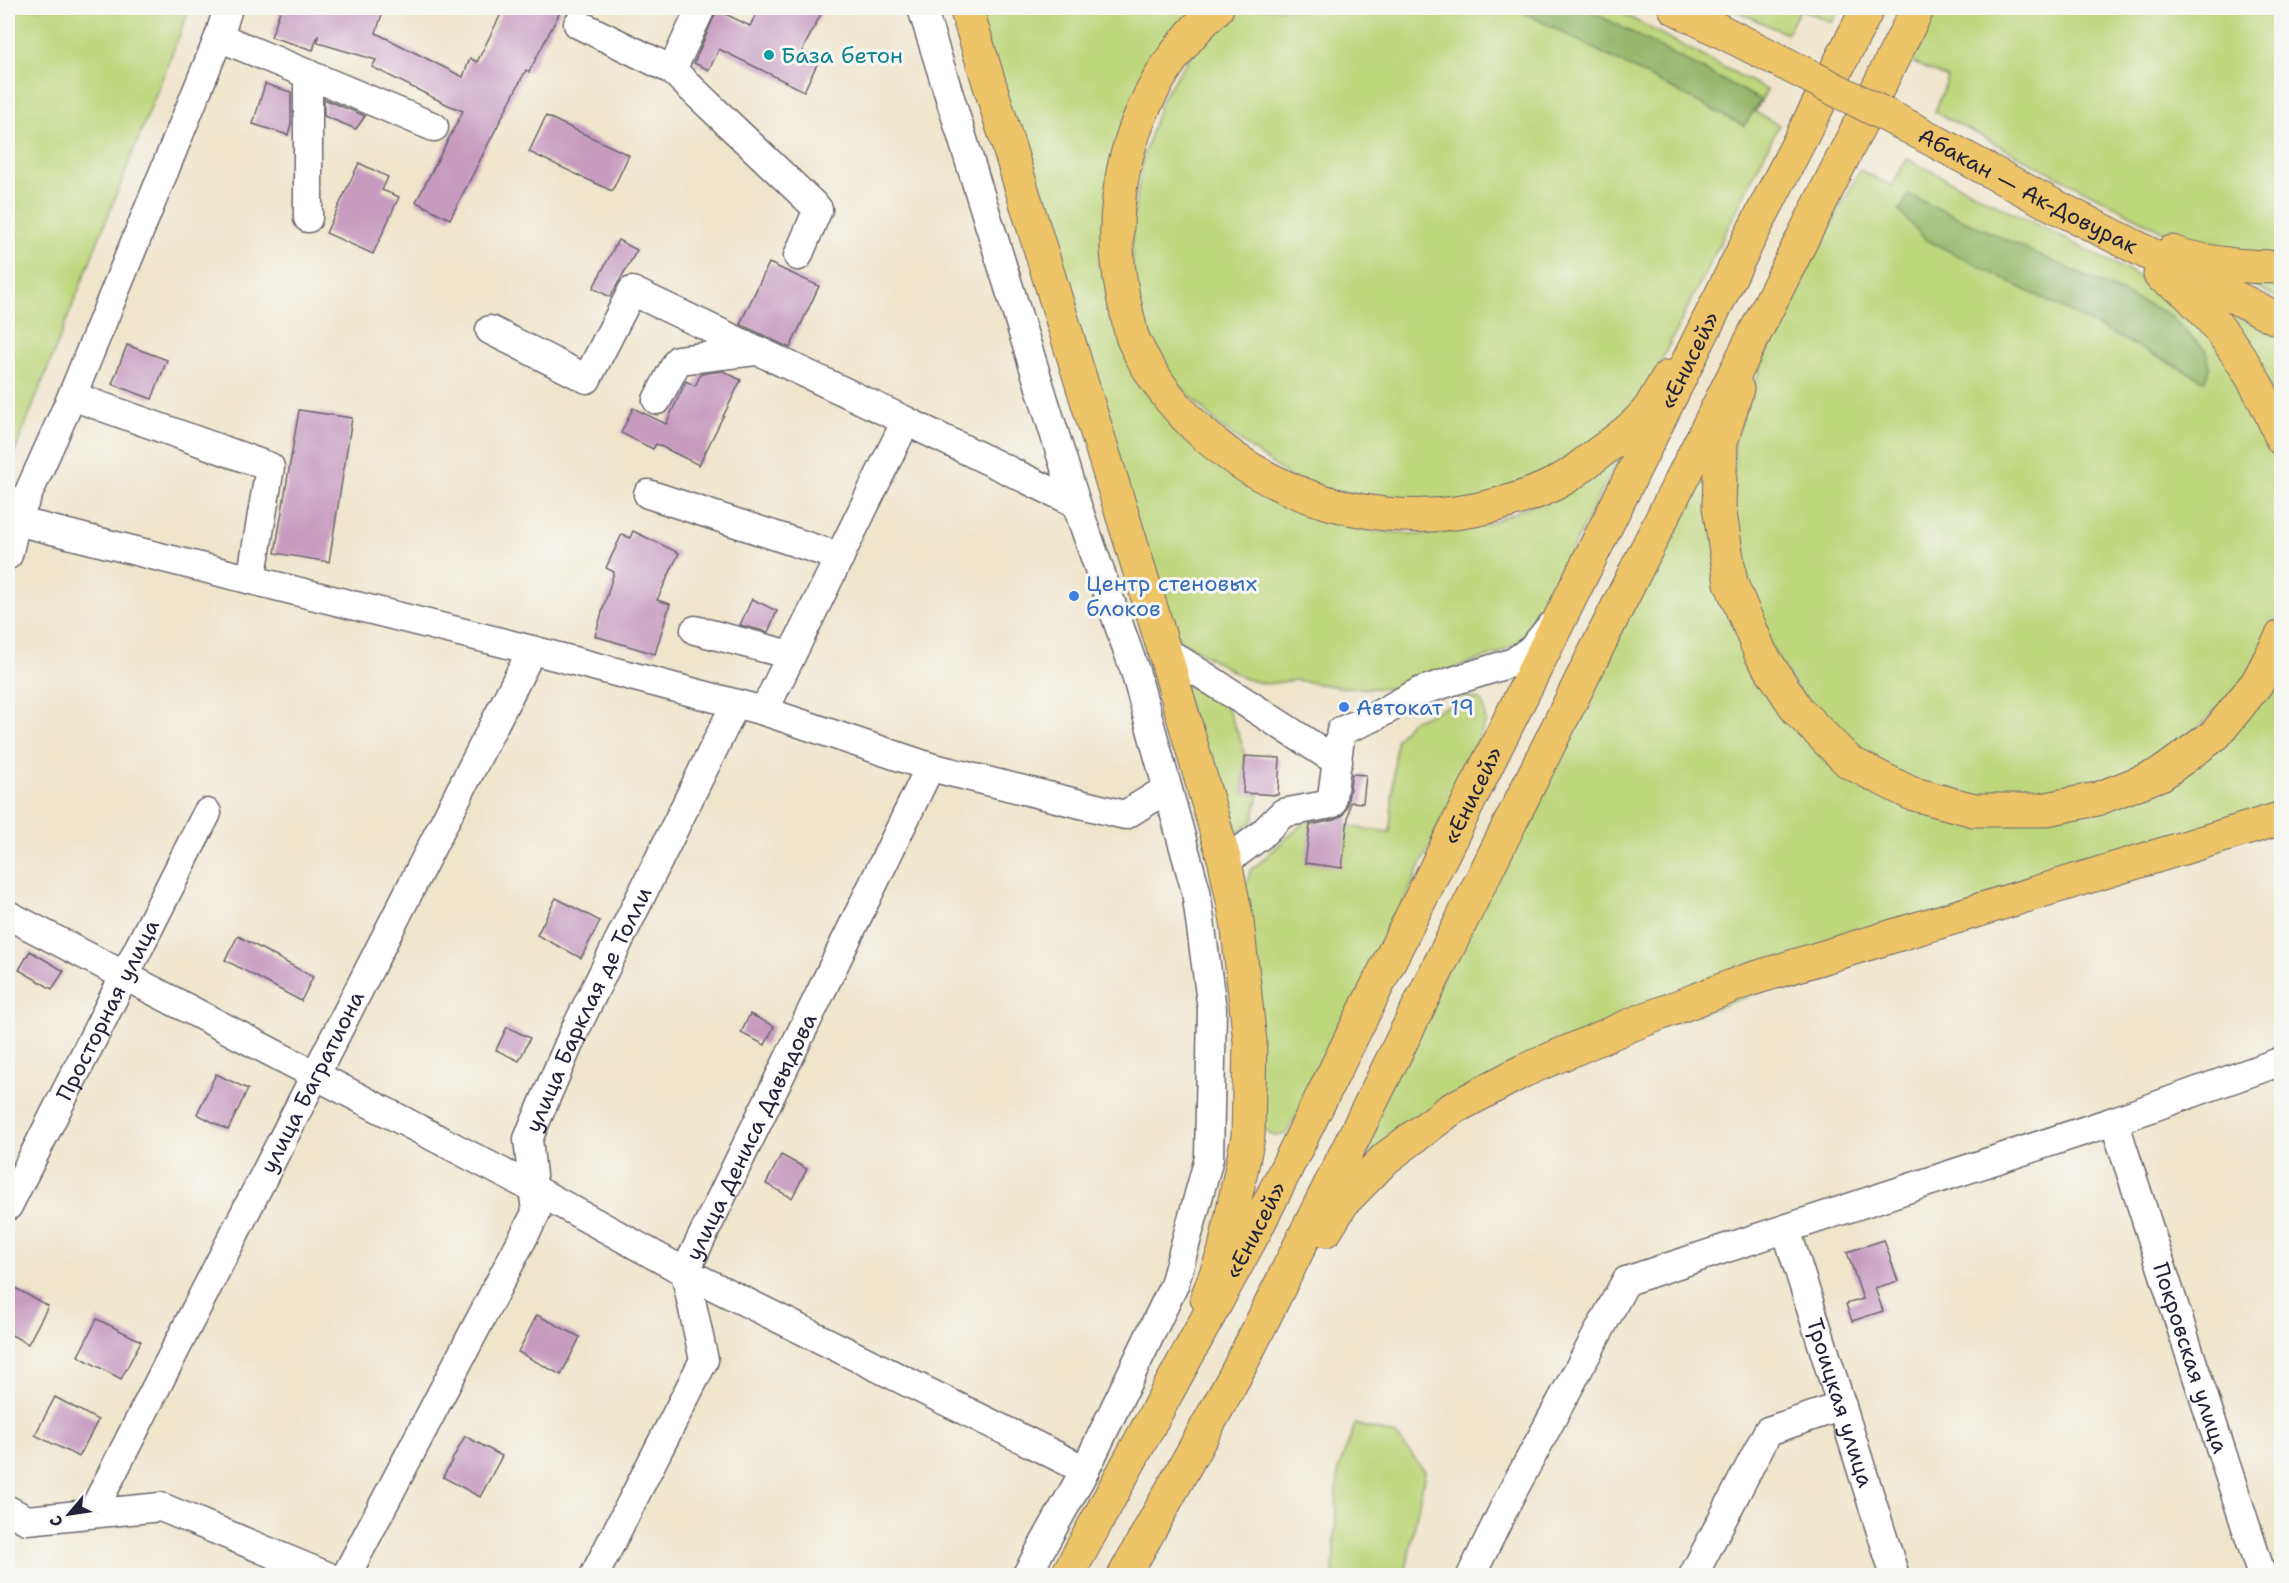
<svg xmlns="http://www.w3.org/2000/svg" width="2289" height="1583" font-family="'Shantell Sans',sans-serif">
<rect width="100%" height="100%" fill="#f6f6f2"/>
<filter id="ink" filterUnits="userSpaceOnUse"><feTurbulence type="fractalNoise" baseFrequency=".0167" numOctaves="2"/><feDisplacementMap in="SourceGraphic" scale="12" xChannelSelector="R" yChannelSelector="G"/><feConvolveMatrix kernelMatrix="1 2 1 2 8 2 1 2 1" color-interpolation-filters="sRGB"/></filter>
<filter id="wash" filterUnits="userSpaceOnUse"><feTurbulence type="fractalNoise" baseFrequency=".008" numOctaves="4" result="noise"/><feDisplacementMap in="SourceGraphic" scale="24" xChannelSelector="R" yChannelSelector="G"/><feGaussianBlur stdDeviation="1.35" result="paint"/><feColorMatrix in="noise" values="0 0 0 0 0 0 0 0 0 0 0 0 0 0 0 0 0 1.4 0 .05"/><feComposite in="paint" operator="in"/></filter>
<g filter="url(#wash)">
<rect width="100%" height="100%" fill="#efe5cb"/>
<g fill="#bed67b" stroke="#707c5b" stroke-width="1.5">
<polygon points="8,8 190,8 8,469"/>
<polygon points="975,8 1199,8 1141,83 1121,335 1288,504 1356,529 1425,535 1488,524 1570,488 1624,448 1526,639 1499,653 1394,689 1339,687 1295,680 1267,684 1245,679 1179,639 1163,620"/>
<polygon points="1241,8 1612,8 1767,90 1755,112 1779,125 1648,387 1607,432 1566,460 1484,502 1419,514 1297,482 1221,427 1172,378 1146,327 1132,279 1132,222 1144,154 1162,98 1203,37"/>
<polygon points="1730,8 1840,8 1832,22 1800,9 1787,34"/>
<polygon points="1939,8 2281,8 2281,256 2204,253 1935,112 1948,78 1911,62"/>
<polygon points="1907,159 2152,283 2181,304 2228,356 2281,473 2282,600 2279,613 2247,678 2203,723 2150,764 2094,789 1978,802 1914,784 1853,749 1808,706 1771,647 1746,573 1734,521 1734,441 1770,341 1860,170 1892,186"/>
<polygon points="2281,276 2281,300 2242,280"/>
<polygon points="2221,307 2281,338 2281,405"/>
<polygon points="1702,456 1749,659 1903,805 2104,808 2281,664 2281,809 1445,1103 1348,1168"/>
<polygon points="1179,679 1225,703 1242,743 1245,756 1243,793 1259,794 1253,821 1229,840"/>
<polygon points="1471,697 1483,702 1486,722 1345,1031 1286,1134 1271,1135 1261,1126 1240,887 1247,884 1250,871 1306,821 1390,832 1396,740 1410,722"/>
<polygon points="1355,1424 1396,1435 1425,1472 1405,1575 1333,1575 1338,1471"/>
</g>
<g fill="#96b76b" stroke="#5c6c53" stroke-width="1.5">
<polygon points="1515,8 1585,8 1761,100 1744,126"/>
<polygon points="1909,195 2168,314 2206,351 2210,366 2205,381 1925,239 1899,211"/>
</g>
<g id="blocks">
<g fill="#c79ac0">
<polygon points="281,8 326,8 343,13 344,8 384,8 376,33 463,77 470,58 477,62 504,8 562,8 529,72 526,70 450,219 416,202 463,111 448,105 372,67 376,60 318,43 318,35 313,50 271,37"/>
<polygon points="759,8 824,8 802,51 819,60 804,91 719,49 709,70 694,63 717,10 750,26"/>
<polygon points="265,84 291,92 291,124 288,135 253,124"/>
<polygon points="324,99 365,116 356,129 324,116"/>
<polygon points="546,116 629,155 612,191 529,152"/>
<polygon points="359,163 388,177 382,190 399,197 373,254 326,233"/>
<polygon points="618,240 637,250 610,297 593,288"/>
<polygon points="769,263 819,286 790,348 740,324"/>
<polygon points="127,345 167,360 152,399 112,384"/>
<polygon points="723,371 741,380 699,465 656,444 653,449 621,433 633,408 666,424 686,381 695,386 701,374"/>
<polygon points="299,410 352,418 329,562 275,553"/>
<polygon points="633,531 679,553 657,600 670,604 655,654 595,636 614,572 606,568 622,534 630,538"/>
<polygon points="752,599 777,611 768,632 740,625"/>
<polygon points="1245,756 1280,758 1278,795 1243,793"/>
<polygon points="1352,774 1366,775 1363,803 1350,802 1342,868 1305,863 1310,825 1334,820 1343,815 1347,806"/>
<polygon points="556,898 600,921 581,958 537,935"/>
<polygon points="238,936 313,977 301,1001 225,960"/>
<polygon points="30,951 64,971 52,989 19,970"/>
<polygon points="750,1014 774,1026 765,1045 741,1033"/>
<polygon points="507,1027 530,1038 519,1061 496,1050"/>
<polygon points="216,1074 248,1089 228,1130 197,1114"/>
<polygon points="781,1155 807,1169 792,1198 766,1184"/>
<polygon points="1884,1240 1898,1281 1875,1288 1883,1311 1852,1321 1846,1304 1863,1299 1847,1252"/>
<polygon points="8,1284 48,1306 28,1344 8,1333"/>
<polygon points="537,1315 580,1337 561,1375 518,1352"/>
<polygon points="97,1319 141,1341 121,1379 78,1356"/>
<polygon points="55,1397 98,1420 79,1457 35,1435"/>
<polygon points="465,1436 502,1456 480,1497 443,1477"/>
</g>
</g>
</g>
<g filter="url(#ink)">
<use href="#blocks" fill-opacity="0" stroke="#6a666d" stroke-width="1.5"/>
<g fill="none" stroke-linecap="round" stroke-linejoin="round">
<defs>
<g id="minor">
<polyline points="701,8 672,70 818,209 798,256"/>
<polyline points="922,8 1076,503 1135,671 1196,891 1212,1009 1209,1158 1174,1285 1085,1470 1026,1576"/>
<polyline points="578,24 672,70"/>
<polyline points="219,37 434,127"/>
<polyline points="308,74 308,218"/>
<polyline points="490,330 587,379 632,291 906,421"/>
<polyline points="72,396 270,467 251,580"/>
<polyline points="657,400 678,360 756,351"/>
<polyline points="648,494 840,557"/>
<polyline points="16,521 532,650 764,711 930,767 1125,815 1167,789"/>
<polyline points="8,555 16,521 72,396 219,37 228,8"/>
<polyline points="695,630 791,655"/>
<polyline points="1164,650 1338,762"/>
<polyline points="764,711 906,421 1076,503"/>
<polyline points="1225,862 1260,836 1283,813 1331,804 1341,731 1372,718 1421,691 1514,662 1533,648 1550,627"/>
<polyline points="8,915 534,1189 685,1272 1085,1470"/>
<path id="s1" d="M2114,1121L2262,1576"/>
<path id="s2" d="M8,1206L207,813"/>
<path id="s3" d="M1786,1229L1895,1576"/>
<polyline points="8,1510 27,1520 161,1507 327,1576"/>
<path id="s4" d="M92,1513L532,650"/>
<path id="s5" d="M346,1576L536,1213L528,1139L575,1030L735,705"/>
<path id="s6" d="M594,1576L704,1360L685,1272L930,767"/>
<polyline points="1471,1576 1509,1498 1626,1281 2114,1121 2282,1061"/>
<polyline points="1693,1576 1768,1431 1842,1406"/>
</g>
<g id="major">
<polyline points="966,8 1164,650 1225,862 1237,921 1250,1042 1248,1137 1224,1253 1207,1298"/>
<path d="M1217,8C1163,57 1127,125 1119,198C1114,238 1117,275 1127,314C1129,322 1130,331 1133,339C1194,472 1352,542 1492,506C1516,500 1542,492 1563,479C1572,474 1580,467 1588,461C1608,446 1635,428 1650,408C1656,398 1662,387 1668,377"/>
<polyline points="1675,8 1776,59"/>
<path id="s7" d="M1909,127L2045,201L2282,321"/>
<path d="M2172,252C2198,262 2254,269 2282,266"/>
<path d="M2160,275C2169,281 2180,286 2187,293C2230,335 2260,384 2282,439"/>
<polyline points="1737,389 1721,442 1719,507 1731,583 1761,654 1799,712 1849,762 1910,793 1974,810 2042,810 2097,799 2161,774 2216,734 2257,683 2282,636"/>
</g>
<g id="highway">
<polyline points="1326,1230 1343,1202 1386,1158 1450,1110 1523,1071 1633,1024 1745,981 2282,818"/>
<path id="s8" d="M1067,1576L1256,1229L1748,241L1868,8"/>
<polyline points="1124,1576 1236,1374 1610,622 1918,8"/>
</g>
</defs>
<use href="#minor" stroke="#6a666d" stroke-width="31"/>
<use href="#major" stroke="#6a666d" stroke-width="35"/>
<use href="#highway" stroke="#6a666d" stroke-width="35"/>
<use href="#minor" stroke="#fff" stroke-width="28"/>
<use href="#major" stroke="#eec469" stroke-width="33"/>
<use href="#highway" stroke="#eec469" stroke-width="33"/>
<defs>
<polyline id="major-bridge" points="1776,59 1909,127"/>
</defs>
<use href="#major-bridge" stroke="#6a666d" stroke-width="35" stroke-linecap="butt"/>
<use href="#major-bridge" stroke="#eec469" stroke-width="33"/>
</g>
</g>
<circle fill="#0f9aa8" stroke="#f6f6f2" stroke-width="2" cx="769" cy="55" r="6"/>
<g fill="#3f7fe0" stroke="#f6f6f2" stroke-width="2">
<circle cx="1074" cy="596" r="6"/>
<circle cx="1344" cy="707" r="6"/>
</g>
<g text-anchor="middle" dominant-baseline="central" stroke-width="6" stroke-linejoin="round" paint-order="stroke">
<g font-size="22" fill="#0d838f" stroke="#f6f6f2" text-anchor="start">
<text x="781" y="55">База бетон</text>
</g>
<g font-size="22" fill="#22223b" stroke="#f6f6f2">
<text stroke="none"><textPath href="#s7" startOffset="135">Абакан — Ак-Довурак</textPath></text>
<text stroke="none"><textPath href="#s8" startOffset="1366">«Енисей»</textPath></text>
<text stroke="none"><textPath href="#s8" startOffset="880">«Енисей»</textPath></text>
<text stroke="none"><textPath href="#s2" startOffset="220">Просторная улица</textPath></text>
<text stroke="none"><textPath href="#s5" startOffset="627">улица Барклая де Толли</textPath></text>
<text stroke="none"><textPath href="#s4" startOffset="484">улица Багратиона</textPath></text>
<text stroke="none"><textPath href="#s6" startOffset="483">улица Дениса Давыдова</textPath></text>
<text stroke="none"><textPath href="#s8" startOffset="394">«Енисей»</textPath></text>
<text stroke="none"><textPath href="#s1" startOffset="249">Покровская улица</textPath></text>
<text stroke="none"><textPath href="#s3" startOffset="182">Троицкая улица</textPath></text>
</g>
<g font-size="22" fill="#366cbe" stroke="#f6f6f2" text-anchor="start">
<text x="1086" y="583">Центр стеновых<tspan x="1086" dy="25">блоков</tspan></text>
<text x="1356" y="707">Автокат 19</text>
</g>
</g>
<rect width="2289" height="1583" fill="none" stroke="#f6f6f2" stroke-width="30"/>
<g transform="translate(69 1514) rotate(241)" stroke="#f6f6f2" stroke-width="4.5" paint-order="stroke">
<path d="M0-4.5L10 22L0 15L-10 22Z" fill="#22223b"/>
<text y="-9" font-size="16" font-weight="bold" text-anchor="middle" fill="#22223b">С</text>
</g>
</svg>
